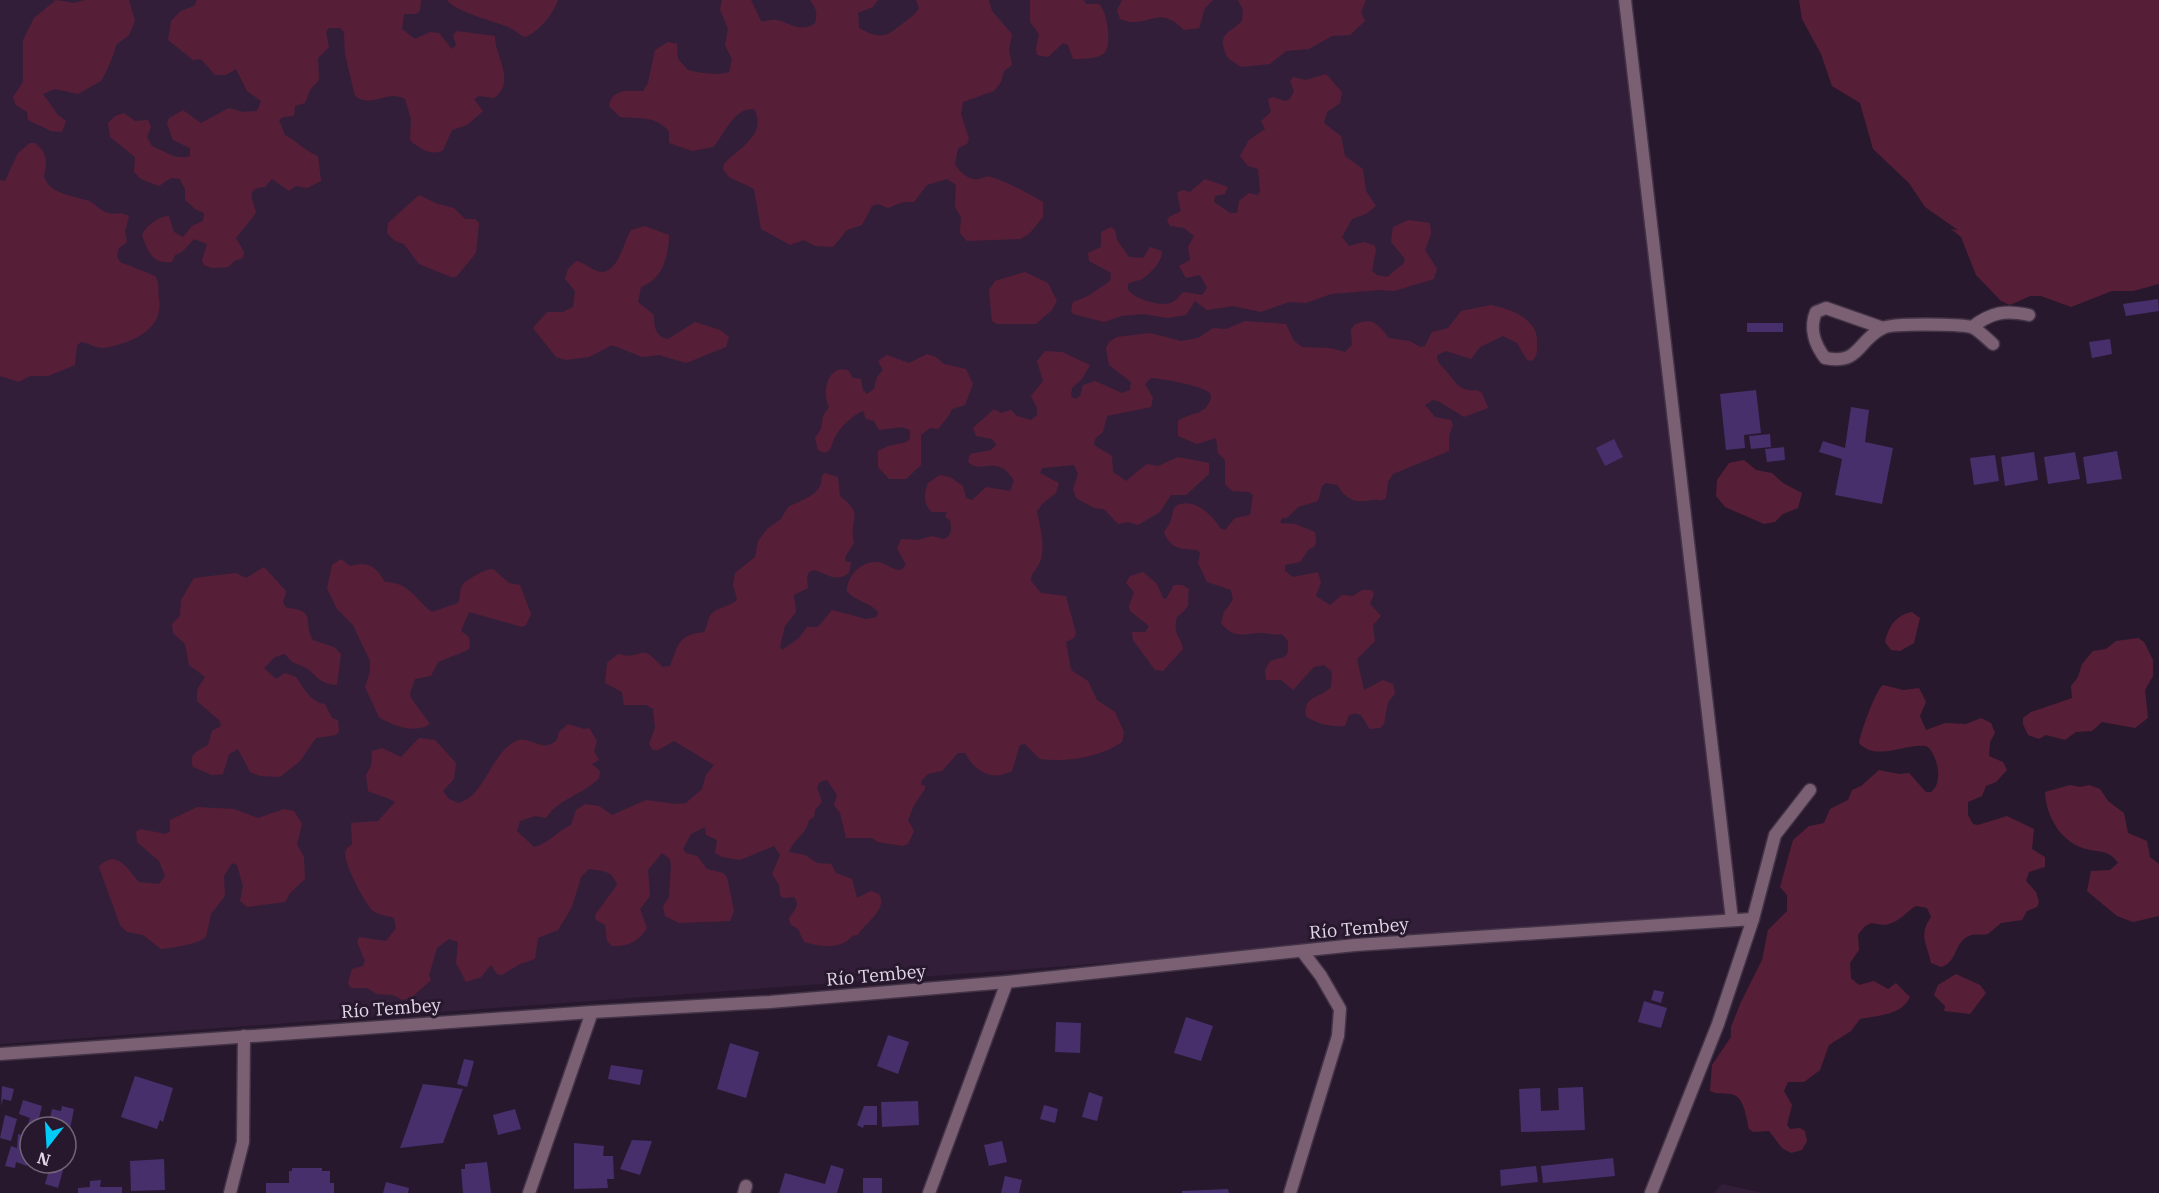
<svg xmlns="http://www.w3.org/2000/svg" width="2159" height="1193" font-family="'IBM Plex Serif',serif">
<rect width="100%" height="100%" fill="#28182d"/>
<g fill="#331e3a">
<polygon points="0,0 1630,0 1725,918 0,1044"/>
<polygon points="1722,1184 1763,1193 1714,1193"/>
</g>
<g fill="#571f37">
<path d="M56,0L74,3L85,0H129L135,21L129,35L116,45C115,52 105,76 101,81L78,94L55,89L43,94L58,115L66,121L62,132L51,131L28,120L27,112L16,105L13,97L23,82V40L34,18Z"/>
<path d="M197,0H421L420,11L416,14H404L402,29L415,39L430,32L439,33L452,49L456,45L453,35L457,31L495,36C494,55 517,81 494,98L479,96L474,99L483,111L467,125L452,130L443,150C433,157 418,148 410,140L411,119L405,99C387,89 372,109 355,96L345,54L344,32L340,28H329L326,32L329,47L318,58L319,80L310,90L305,103L295,106L294,116L283,117L279,120L285,135C297,141 305,151 318,156L321,181L307,188L296,186L289,191L272,179L265,187C243,188 254,201 256,213L236,238L244,252L243,258L234,261L229,267L212,268L204,265L202,260L207,244L194,239L182,252L175,255L172,262C152,264 148,252 142,235C146,226 159,216 169,216L174,232L183,237L192,226L203,221L204,213L195,209L185,200V189L180,179L171,178L159,186L141,179L134,172L135,157L110,137L108,123L115,116L124,113L135,121L148,120L151,127L147,137L152,146C164,151 177,161 190,156V148L173,140L167,123L169,118L183,110L201,123L229,108L243,112L257,111L261,101L247,91L236,69L226,75H215L201,59L193,60L168,40L171,21L181,11L194,6Z"/>
<path d="M447,0H558C553,14 539,32 525,37C518,34 514,29 508,27C493,21 456,12 447,0Z"/>
<path d="M722,0H751L761,21C767,22 770,19 776,20C789,22 801,34 815,23C818,13 816,8 810,0H878L873,7L858,13L859,28C883,41 887,36 906,21C911,17 916,14 919,8L916,0H989L992,11L1012,34L1009,50L1012,65L1004,71L1001,82L994,91L963,102L961,114L969,139L967,144L958,148L955,164C958,170 965,177 973,179C979,181 985,175 991,177C1008,182 1027,193 1043,202V217L1029,234L1020,239L967,241L960,233L961,217L955,207L956,185L947,179L927,185L914,202H903L888,208L878,204L872,206L862,225L847,230L833,247L815,246L804,240L790,245L761,229L754,189L729,177L723,169L724,164C739,147 768,135 754,109C732,108 725,135 713,147L692,151L669,143V132C657,115 638,119 620,117L609,106C612,88 629,91 643,91L648,83L655,50L668,42L677,44L678,59L688,70C700,73 717,76 729,72L732,59L725,45L728,29L720,9Z"/>
<path d="M1030,0H1084L1086,4H1099C1107,11 1112,44 1105,52C1101,59 1080,59 1073,59L1068,45L1063,43L1048,57L1037,55L1036,49L1039,34L1030,22Z"/>
<path d="M1122,0H1213L1205,8L1199,28L1184,30C1156,2 1150,31 1120,19L1117,10Z"/>
<path d="M1238,0H1366L1361,12L1365,21L1350,35L1332,36L1309,49L1286,51L1270,64L1241,67L1228,58C1215,33 1229,34 1242,21L1243,10Z"/>
<polygon points="1799,0 2159,0 2159,284 2133,291 2112,291 2071,307 2041,296 2030,296 2010,305 2001,301 1976,275 1961,237 1951,229 1958,230 1925,207 1909,183 1873,149 1860,103 1832,86 1821,54 1802,19"/>
<path d="M1326,74L1342,92L1340,103L1327,112L1324,123L1341,136L1345,156L1363,169L1366,191L1376,206L1366,214L1352,219L1342,237L1349,246L1364,242L1374,245L1376,250L1372,271L1377,275L1387,277L1403,264L1405,259L1391,242L1393,227L1408,220L1430,223L1431,234L1425,250L1437,269L1434,279L1394,291L1379,290L1331,294L1306,303L1289,302L1261,312L1233,306L1207,310L1195,301L1186,315L1167,318L1143,314L1121,316L1104,322L1073,314L1071,310L1073,302L1088,296L1110,281L1111,273L1089,261L1088,253L1101,247V232L1111,227L1115,230L1117,240L1129,257L1143,258L1150,247L1162,251C1163,261 1150,274 1142,279C1137,281 1133,281 1128,284V290C1134,299 1163,308 1173,302C1177,300 1180,294 1184,292L1202,295L1207,288L1200,275L1186,278L1179,266L1190,260L1188,247L1194,236L1184,228L1170,226L1167,221L1169,217L1181,211L1177,193L1182,190L1190,192L1205,179L1228,187L1225,194L1215,196L1214,202L1230,213H1237L1239,201L1249,193L1257,195L1260,192L1258,169L1248,166L1240,156L1249,140L1265,129L1261,121L1271,112L1268,99L1273,97L1285,101L1290,99L1294,91L1290,81L1293,77L1306,80Z"/>
<path d="M30,143H35C48,153 47,162 44,176C48,194 74,196 89,201C95,204 99,209 105,212C113,216 121,211 129,216L125,232L127,242L119,248L117,257L120,262L155,276C161,284 157,290 159,299C164,331 129,344 103,348C96,348 88,343 81,342L77,345L75,365L48,376H30L19,382L0,376V180L5,181L18,153Z"/>
<polygon points="419,195 438,204 454,208 465,219 475,219 479,223 476,253 456,277 451,277 419,264 404,244 395,241 387,233 388,223"/>
<path d="M645,226L669,235C669,256 662,280 641,287L638,302L654,315C654,326 655,337 668,339L695,322L720,330L729,337L726,347L686,363L659,355L642,357L612,345L589,357L566,360L556,357L533,328L547,312H563L573,307L575,291L565,279L568,269L576,261C585,262 593,272 602,272C619,271 624,241 631,230Z"/>
<polygon points="1025,272 1048,283 1057,301 1052,310 1036,324 997,324 992,321 989,290 995,281"/>
<path d="M1491,305C1511,309 1539,319 1537,343C1537,350 1538,355 1532,361L1527,360L1517,343L1503,336L1480,347L1471,359L1446,351L1437,355C1437,363 1441,365 1446,371C1456,382 1459,392 1477,390L1482,393L1488,408L1464,417L1438,401L1433,400L1425,405L1435,417L1451,420L1453,425L1449,435V451L1393,474L1388,482L1386,498C1380,502 1378,499 1371,500C1355,504 1346,499 1337,485L1326,483L1322,486L1318,501L1298,507L1287,518H1282L1280,523L1295,524L1315,532L1316,543L1314,547L1309,549L1300,562L1285,565V571L1293,577L1318,572L1321,582L1316,596L1330,605L1342,595L1353,596L1362,590H1372L1374,594L1370,604L1381,616L1373,625L1375,641L1357,659L1364,690L1383,680L1393,684L1395,694L1388,702L1384,724L1380,728L1370,729C1363,721 1363,709 1349,715L1345,726C1331,727 1316,724 1306,716C1302,696 1321,698 1331,687L1332,672L1324,665L1314,667L1293,690L1281,680H1266L1265,670L1270,661L1285,657L1288,652V641L1282,634C1272,636 1266,632 1257,633C1242,635 1231,637 1221,623L1224,612L1233,600L1231,590L1207,582L1198,563L1200,553L1197,550C1182,548 1171,551 1164,532L1170,523L1174,508C1190,494 1212,514 1220,528L1225,530L1235,518L1250,515L1253,495L1249,492L1232,491L1225,484V460L1218,453L1216,438L1197,444L1178,436V421C1190,412 1206,416 1211,398L1210,393C1200,385 1164,379 1151,378L1145,384L1153,398L1151,407L1107,416L1103,432L1095,439L1094,445L1112,456L1113,472L1126,481L1147,464L1158,466L1178,457L1209,463V474L1186,495H1171L1160,512L1138,525L1128,522L1118,524L1104,509L1094,508L1076,498L1073,489L1078,474L1074,465L1042,468L1040,473L1059,483L1056,493L1043,503L1037,511C1040,526 1045,544 1041,559C1039,568 1031,571 1031,581L1041,593L1066,596L1076,633L1074,638L1066,642L1071,670L1088,681L1097,700L1115,712L1124,732L1122,742C1099,758 1067,762 1040,759L1025,744L1020,745L1012,771C991,782 975,771 965,753H958L942,771L928,774L922,780L921,785L925,786V789L914,805L908,820L914,831L908,844L903,846L878,842L872,838H846L840,813L834,805L837,795L827,780L820,782L817,787L822,802L815,810L814,817L809,820C806,835 794,838 789,852L805,855L817,863L831,864L836,873L852,879L857,898L871,891L879,894C888,909 866,922 858,935C852,935 852,937 847,941C834,949 817,946 804,942L798,929L790,924L789,918C794,911 801,905 794,897L783,898L780,895L779,885L772,874L780,855L774,846L740,860L722,857L715,853L717,840L706,835L705,827L691,834L683,849L686,853L697,856L707,869L723,873L727,877L734,911L730,921L679,923L665,916L663,906L669,897L671,865L670,859L662,853L648,870L650,896L640,909L647,928C639,941 628,947 612,946L607,941L605,925L596,920L595,915L617,885C612,870 603,871 589,869L581,877L572,907L558,930L538,938L535,959L520,964L502,975L497,974L491,965L481,977L466,982L456,963L458,942L449,939L437,948L429,975L431,980L411,998L402,1000L393,995L377,994L367,988H351L348,983L352,969L363,966L365,961L357,942L359,937L386,941L396,928L394,918C387,915 379,916 372,910C365,903 341,860 346,850C347,848 350,846 352,844L351,823L378,821L395,802C388,797 377,795 368,791L366,775L371,766L372,751L382,748L401,757L419,738L435,740L456,763L454,779L443,791L449,799L459,803C485,795 490,756 514,742C530,733 541,755 557,740L559,732L568,724L584,729L589,728L597,741L594,751L599,760L592,764L600,771L599,778C583,795 559,798 546,818L535,816L520,821L517,831L534,847C550,843 557,831 571,825L576,810L585,804L599,806L612,815L646,800L675,804L686,803L702,789L706,775L714,765L674,741L658,750H653L649,744L655,728L653,709L646,705H624L622,692L605,683L607,663L618,654C644,661 639,640 662,667L670,666C678,646 677,635 704,632C707,627 707,623 709,618C713,607 729,608 737,600L733,584L735,573L755,557L758,541L767,529L781,519L788,507C797,502 815,497 820,486C823,480 819,478 825,473L838,477L840,496C866,516 848,518 854,543L845,557L846,562H851L849,573C835,583 828,574 814,570L809,572L807,577L808,588L794,595L796,612L785,626L780,646L782,650L799,638L807,627H818L832,610L866,619L877,617L878,612C870,602 856,602 847,591C847,575 862,561 878,562C886,563 892,570 901,570L906,565L897,548L901,539L918,540L932,536L944,539C953,535 951,528 950,520L945,517L947,512H932C923,505 924,493 928,483L940,475L950,477L963,486L966,498L972,500L986,487L1010,491L1014,480C995,452 983,476 968,462L970,454L991,450L996,445L992,439L976,436L973,428L994,409L1001,413L1011,410L1017,416L1031,420L1037,415V408L1031,396L1043,381L1037,361L1045,351L1062,352L1090,365L1082,379L1072,388L1071,396L1075,399L1080,396L1083,385L1095,381L1122,393L1130,390L1131,382L1109,365L1106,348L1109,342L1117,337L1150,333L1181,341L1198,338L1213,328L1226,329L1245,321L1286,324L1294,341L1302,347L1330,348L1345,352L1352,345L1351,330L1354,325C1372,316 1378,324 1389,338L1410,341L1420,347L1425,346L1432,332L1448,328L1461,311Z"/>
<path d="M927,354L936,357L944,364L966,369L973,384L965,405L952,409C949,417 943,422 938,429L930,428L921,435V465L906,479H889L878,467V451L888,446L907,442L910,438V430L902,427L879,430L874,421L866,419L863,411C853,415 840,427 835,437C831,444 833,449 825,453L818,450L815,438L821,429L823,416L829,407C822,393 827,364 848,370L853,378L861,379L863,390L867,394L874,389L877,377L883,370L878,361L887,355L909,363Z"/>
<polygon points="1744,460 1756,470 1772,473 1783,483 1802,493 1798,508 1783,514 1775,522 1764,524 1725,507 1716,496 1717,480 1729,463"/>
<path d="M341,559L350,566C368,561 376,566 385,582C411,583 414,599 432,612L458,603C461,597 459,589 463,584C467,580 486,568 493,569L509,583L520,585L531,614L526,625L522,627L469,612L461,631L469,637L470,646L468,650L438,662L431,676L415,679L410,693L411,698L430,724C418,734 391,726 379,717L365,687L370,672V661L353,625L337,609L327,588L332,565Z"/>
<path d="M264,567L286,591C286,599 279,601 287,608C318,610 302,623 313,640L334,647L341,654L337,685C315,683 318,674 304,667C292,661 295,666 285,654L275,657L264,668L276,679L285,673L296,677C303,687 311,703 325,704L332,718L338,720L339,731L336,735L316,738L300,761L280,777L260,776L250,772L238,749L229,754L223,774L212,775L193,767C188,753 198,751 208,745L212,731L221,726L220,721L197,701V690L205,677L189,665L185,644L173,633L172,624L180,616L181,600L194,578L236,573L246,578Z"/>
<path d="M1143,572L1157,584L1163,598L1166,599L1174,585H1182L1189,589C1186,606 1194,603 1177,617C1172,635 1181,636 1183,649L1163,671L1155,670L1133,640L1132,632H1145L1149,626L1130,611L1129,606L1134,592L1126,583L1130,576Z"/>
<path d="M1912,612L1920,618L1914,643L1900,651L1891,650L1885,642C1888,627 1896,615 1912,612Z"/>
<polygon points="2138,638 2144,642 2153,660 2153,676 2145,690 2148,718 2135,728 2102,722 2092,731 2076,732 2065,740 2046,735 2039,739 2028,735 2023,724 2023,718 2031,712 2072,698 2071,686 2078,677 2082,664 2093,651 2106,649 2116,641"/>
<path d="M1883,685L1903,690L1919,688L1926,702L1920,716L1926,730L1945,723L1966,724L1981,718L1991,723L1995,733L1990,742L1989,756L2003,762L2007,770L1996,782L1986,786L1982,796L1968,802V815L1973,824L1978,825L2007,816L2034,829L2032,849L2045,857V867L2029,872L2026,881L2036,892L2039,902L2037,907L2027,911L2022,920L2001,923L1988,934C1982,936 1975,933 1969,936C1954,942 1958,962 1941,967L1931,963C1927,943 1918,936 1931,917L1927,908L1916,906C1907,911 1902,919 1892,923C1875,930 1873,913 1858,935L1859,950L1850,963L1851,978L1859,985L1874,981L1888,989L1896,983L1910,997C1901,1016 1878,1015 1860,1019L1851,1031L1829,1045L1820,1070L1804,1082H1788L1784,1091L1792,1105L1787,1125L1790,1129L1800,1128L1805,1131L1807,1141L1802,1150L1791,1153L1782,1148L1769,1131L1753,1132L1749,1129C1747,1120 1744,1098 1734,1095C1726,1092 1719,1095 1710,1091L1712,1065L1731,1037V1027L1741,1002L1762,960L1768,930L1787,911V895L1780,887L1793,840L1809,826L1824,823L1830,809L1848,800L1852,790L1861,786L1879,770L1899,774L1909,773L1926,792H1931C1945,782 1936,751 1926,746C1905,743 1876,762 1859,743C1860,734 1876,689 1883,685Z"/>
<path d="M2070,785L2080,787L2089,785L2100,789L2108,801L2124,813L2128,833L2147,841L2150,857L2159,864V916L2133,922L2117,916L2087,891L2091,871L2110,870L2118,863C2110,851 2102,852 2090,850C2062,845 2046,817 2045,792Z"/>
<path d="M197,807L234,809L258,818L284,809L294,811L302,824L297,844L304,857L305,879L290,893L285,902L247,907L240,901L243,886L237,865L232,863L224,876L225,896L211,914L206,937C199,944 172,948 161,949L143,935L127,932L120,925L99,867C116,847 129,871 139,882L159,884L165,876L159,861L137,842L136,832L140,829L166,834L170,831V820Z"/>
<polygon points="1956,974 1980,985 1986,993 1970,1014 1944,1011 1945,1006 1934,995 1938,985"/>
</g>
<g fill="#462f6b">
<polygon points="2158,299 2159,311 2126,316 2123,304"/>
<rect x="1747" y="323" width="36" height="9"/>
<polygon points="2110,339 2112,354 2092,358 2089,342"/>
<polygon points="1756,390 1761,433 1744,435 1745,448 1726,450 1720,394"/>
<polygon points="1851,407 1869,410 1865,442 1893,448 1882,504 1835,495 1842,459 1819,452 1823,441 1845,448"/>
<polygon points="1770,434 1771,447 1751,449 1749,436"/>
<polygon points="1614,439 1623,457 1605,466 1596,448"/>
<polygon points="1784,447 1785,460 1767,462 1765,449"/>
<polygon points="2117,451 2122,479 2087,484 2083,457"/>
<polygon points="2034,452 2038,480 2005,486 2001,457"/>
<polygon points="2075,452 2080,479 2048,484 2044,457"/>
<polygon points="1995,455 1999,481 1974,485 1970,458"/>
<polygon points="1654,990 1664,992 1661,1003 1651,1000"/>
<polygon points="1644,1001 1667,1008 1661,1028 1638,1022"/>
<polygon points="1186,1017 1213,1026 1201,1061 1174,1053"/>
<polygon points="1056,1022 1081,1023 1080,1053 1055,1052"/>
<polygon points="888,1035 909,1042 898,1074 877,1066"/>
<polygon points="730,1043 759,1052 746,1098 717,1089"/>
<polygon points="464,1059 474,1061 467,1087 457,1084"/>
<polygon points="611,1065 643,1070 640,1085 608,1079"/>
<polygon points="135,1076 173,1088 163,1122 160,1120 157,1129 121,1117"/>
<polygon points="423,1084 463,1089 443,1143 400,1148"/>
<polygon points="2,1086 14,1089 11,1101 3,1099 1,1106"/>
<polygon points="1583,1087 1585,1130 1521,1132 1519,1089 1540,1088 1541,1111 1559,1110 1558,1088"/>
<polygon points="1089,1092 1103,1097 1097,1121 1082,1117"/>
<polygon points="23,1100 42,1106 37,1126 28,1124 30,1118 19,1114"/>
<polygon points="918,1101 919,1125 882,1127 881,1102"/>
<polygon points="1044,1105 1058,1109 1055,1123 1040,1119"/>
<polygon points="62,1106 74,1109 67,1144 66,1127 48,1127 52,1109 61,1111"/>
<polygon points="864,1106 877,1106 877,1125 864,1125 863,1128 857,1125"/>
<polygon points="515,1109 521,1129 498,1135 493,1115"/>
<polygon points="5,1115 17,1119 11,1141 0,1138"/>
<polygon points="18,1134 30,1137 27,1151 30,1158 27,1166 16,1162 15,1168 5,1166 11,1146 17,1148"/>
<polygon points="632,1140 652,1141 640,1175 620,1169"/>
<polygon points="1002,1141 1007,1162 989,1166 984,1145"/>
<polygon points="574,1143 604,1146 603,1156 613,1156 614,1179 607,1179 608,1188 574,1189"/>
<polygon points="1613,1158 1615,1176 1543,1183 1541,1166"/>
<polygon points="164,1159 165,1190 131,1191 130,1161"/>
<polygon points="487,1162 491,1193 463,1193 461,1169 465,1169 465,1164"/>
<polygon points="51,1163 65,1163 58,1188 45,1184"/>
<polygon points="831,1165 844,1169 837,1193 779,1193 785,1173 825,1184"/>
<polygon points="1536,1166 1538,1182 1501,1186 1500,1170"/>
<polygon points="292,1168 322,1168 322,1171 330,1171 330,1183 334,1183 334,1193 266,1193 266,1183 289,1183 289,1171 292,1171"/>
<polygon points="1005,1176 1022,1180 1019,1193 1001,1193"/>
<rect x="863" y="1178" width="19" height="15"/>
<polygon points="101,1180 100,1187 122,1187 122,1193 78,1193 78,1188 90,1187 90,1181"/>
<polygon points="386,1182 409,1188 408,1193 383,1193"/>
<polygon points="1228,1189 1229,1193 1182,1193 1182,1191"/>
</g>
<g fill="none" stroke-linecap="round" stroke-linejoin="round">
<defs>
<g id="service">
<polyline points="1625,0 1732,920"/>
<path d="M1972,327C1992,312 2005,310 2029,315"/>
<path d="M1883,328L1826,308L1816,312C1809,328 1815,345 1825,358C1861,365 1857,340 1883,328C1892,323 1959,324 1971,327C1978,329 1987,339 1993,344"/>
<polyline points="1753,919 1775,835 1810,790"/>
<polyline points="744,1193 746,1186"/>
<polyline points="1290,1193 1338,1036 1340,1009 1321,976 1302,951"/>
</g>
<g id="minor">
<polyline points="0,1054 592,1012 770,1002 1007,982 1355,945 1753,919 1718,1024 1651,1193"/>
<polyline points="230,1193 243,1142 244,1036"/>
<polyline points="529,1193 592,1012"/>
<polyline points="929,1193 1007,982"/>
</g>
</defs>
<use href="#service" stroke="#423347" stroke-width="15"/>
<use href="#minor" stroke="#423347" stroke-width="15"/>
<use href="#service" stroke="#7b5f73" stroke-width="12"/>
<use href="#minor" stroke="#7b5f73" stroke-width="12"/>
</g>
<g text-anchor="middle" dominant-baseline="central" stroke-width="6" stroke-linejoin="round" paint-order="stroke">
<g font-size="18" fill="#e3d8e7" stroke="#28182d">
<text transform="translate(1359 928) rotate(-5)">Río Tembey</text>
<text transform="translate(876 975) rotate(-5)">Río Tembey</text>
<text transform="translate(391 1008) rotate(-4)">Río Tembey</text>
</g>
</g>
<g transform="translate(48 1145) rotate(197)"><circle r="28" fill="#28182d" stroke="#736577" stroke-width="1.5"/>
<path d="M0-4.5L10 22L0 15L-10 22Z" fill="#03cbf9"/>
<text y="-9" font-size="16" font-weight="bold" text-anchor="middle" fill="#e3d8e7">N</text>
</g>
</svg>
